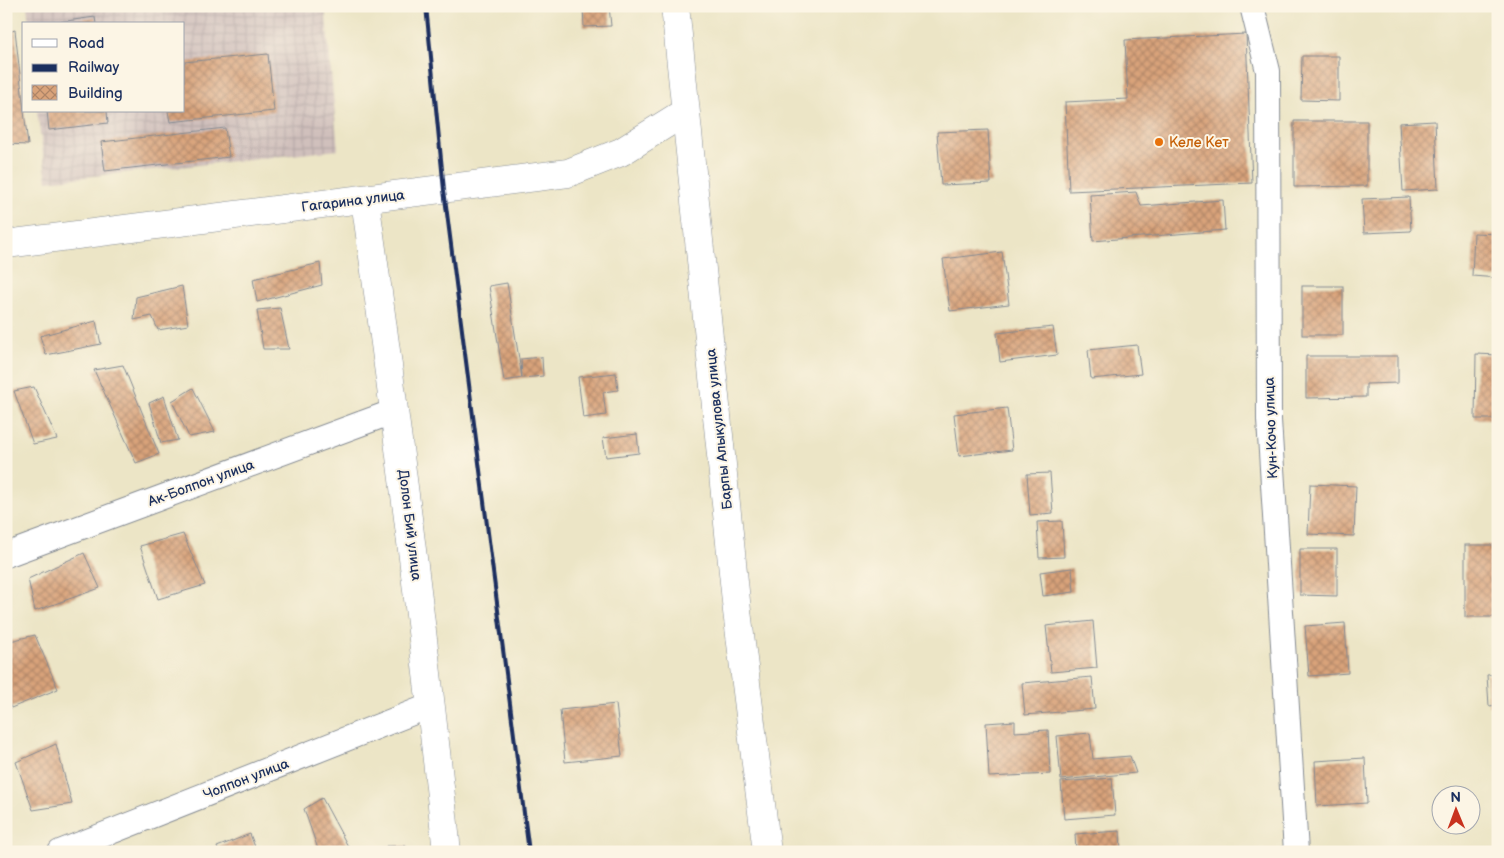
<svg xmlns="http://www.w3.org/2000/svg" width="1504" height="858" font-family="'Balsamiq Sans',sans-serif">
<defs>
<pattern id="industrial-grid" width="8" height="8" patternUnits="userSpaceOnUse" patternTransform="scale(1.25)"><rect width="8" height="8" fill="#d0c0bc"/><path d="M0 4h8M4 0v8" fill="none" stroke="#b2a5a4"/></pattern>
<pattern id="building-cross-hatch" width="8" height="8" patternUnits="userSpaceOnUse" patternTransform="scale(1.25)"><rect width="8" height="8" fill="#d9a37a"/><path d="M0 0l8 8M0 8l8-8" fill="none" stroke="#af8567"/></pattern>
</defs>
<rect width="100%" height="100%" fill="#fcf5e5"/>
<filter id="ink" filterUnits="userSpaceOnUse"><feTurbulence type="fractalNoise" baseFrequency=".02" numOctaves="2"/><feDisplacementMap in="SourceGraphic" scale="10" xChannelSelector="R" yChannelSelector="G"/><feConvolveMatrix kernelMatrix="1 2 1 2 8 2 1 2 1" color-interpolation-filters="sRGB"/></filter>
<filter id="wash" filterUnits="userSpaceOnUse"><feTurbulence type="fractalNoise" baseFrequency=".0096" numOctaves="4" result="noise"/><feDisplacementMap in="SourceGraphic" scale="20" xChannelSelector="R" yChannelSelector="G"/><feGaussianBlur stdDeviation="1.12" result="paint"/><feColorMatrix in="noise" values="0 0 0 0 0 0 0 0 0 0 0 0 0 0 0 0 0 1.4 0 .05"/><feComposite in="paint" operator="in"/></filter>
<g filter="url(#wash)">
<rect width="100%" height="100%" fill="#ece5c6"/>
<polygon fill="url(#industrial-grid)" points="27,6 325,6 338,150 47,181 37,111 184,111 184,24 29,24"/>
<g id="blocks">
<g fill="url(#building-cross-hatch)">
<polygon points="583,6 609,6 611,26 584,27"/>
<polygon points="95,17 96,24 52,24 52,23"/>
<polygon points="15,30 24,111 28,145 6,144 6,33"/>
<polygon points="1246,34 1252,183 1069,191 1065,102 1128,99 1125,40"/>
<polygon points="268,54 274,111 170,122 168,111 184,111 184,62"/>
<polygon points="1302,56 1339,56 1339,101 1301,100"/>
<polygon points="47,111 107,111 108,123 49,130"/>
<polygon points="1294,121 1367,121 1367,186 1294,187"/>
<polygon points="1435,121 1438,189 1403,191 1399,123"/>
<polygon points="225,128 229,157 105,171 101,142"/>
<polygon points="988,130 991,183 941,185 937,132"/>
<polygon points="1136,192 1141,206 1223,200 1225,230 1093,241 1090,195"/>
<polygon points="1409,197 1411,231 1364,233 1362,199"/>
<polygon points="1474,233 1498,234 1498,278 1472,276"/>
<polygon points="1002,252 1009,304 950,311 943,259"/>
<polygon points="320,263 322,285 257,302 253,279"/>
<polygon points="507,283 522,378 504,381 489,286"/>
<polygon points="182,286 188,325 158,330 152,316 134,320 136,297"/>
<rect x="1302" y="286" width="41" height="49"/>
<polygon points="280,308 289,349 263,349 257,310"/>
<polygon points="96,321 101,344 46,355 40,336"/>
<polygon points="1053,327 1057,355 1000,362 997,333"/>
<polygon points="1137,345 1141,374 1091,379 1088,350"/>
<polygon points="1476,354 1498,355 1498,419 1475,419"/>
<polygon points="1306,356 1398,356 1398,383 1366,384 1366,397 1306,398"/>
<polygon points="542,357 543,376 522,378 521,359"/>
<polygon points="123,365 159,454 136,463 94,370"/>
<polygon points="616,373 618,390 603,392 606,415 583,418 578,377"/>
<polygon points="34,387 57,439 33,444 14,391"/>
<polygon points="193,388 215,432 189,437 172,401"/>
<polygon points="164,396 178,440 161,443 149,403"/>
<polygon points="1007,408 1012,450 959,456 954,414"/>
<polygon points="637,434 639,453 606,457 603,438"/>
<polygon points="1050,473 1053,513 1030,515 1027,474"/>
<polygon points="1310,484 1356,486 1354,536 1308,534"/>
<polygon points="1062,521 1064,557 1039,558 1037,522"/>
<polygon points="183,534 205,585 158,599 140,546"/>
<rect x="1465" y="545" width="33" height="72"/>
<polygon points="1300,549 1337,549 1337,596 1300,595"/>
<polygon points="84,553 100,588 35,611 28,579"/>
<polygon points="1072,568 1074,592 1043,596 1040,572"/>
<polygon points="1093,621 1097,668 1051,672 1046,626"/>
<polygon points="1345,623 1348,673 1309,676 1305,626"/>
<polygon points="35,635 58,689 11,708 6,698 6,642"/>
<polygon points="1498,674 1498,705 1489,706 1487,675"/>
<polygon points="1092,677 1095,709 1025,715 1022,683"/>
<polygon points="616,704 622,756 565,762 560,710"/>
<polygon points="1015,721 1015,732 1048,730 1050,774 989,777 986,723"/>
<polygon points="1090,733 1093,759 1130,756 1136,773 1061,780 1057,736"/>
<polygon points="56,744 72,804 33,810 16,762"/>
<polygon points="1365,758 1367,803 1317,806 1315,761"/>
<polygon points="1112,778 1115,815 1064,819 1061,782"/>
<polygon points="322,798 351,852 319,852 304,809"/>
<polygon points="1120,831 1121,852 1076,852 1075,834"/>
<polygon points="250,834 257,852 219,852 217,847"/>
<polygon points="386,846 406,846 408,852 387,852"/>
</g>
</g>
</g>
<g filter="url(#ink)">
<use href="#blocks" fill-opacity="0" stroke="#848a92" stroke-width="1"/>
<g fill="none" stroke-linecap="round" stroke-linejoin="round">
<defs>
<g id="minor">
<polyline points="1252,6 1268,71 1269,420 1296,852"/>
<polyline points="6,555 395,411"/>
<polyline points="60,852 432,705"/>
</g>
<path id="tertiary" d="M365,200C396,417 424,634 447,852"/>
<polyline id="secondary" points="6,244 568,173 621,152 685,112"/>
<polyline id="primary" points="675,6 737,611 767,852"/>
</defs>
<use href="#minor" stroke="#848a92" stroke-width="26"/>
<use href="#tertiary" stroke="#848a92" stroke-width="29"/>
<use href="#secondary" stroke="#848a92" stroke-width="29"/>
<use href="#primary" stroke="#848a92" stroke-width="29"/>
<use href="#minor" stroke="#fff" stroke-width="24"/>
<use href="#tertiary" stroke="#fff" stroke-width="28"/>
<use href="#secondary" stroke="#fff" stroke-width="28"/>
<use href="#primary" stroke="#fff" stroke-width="28"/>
<polyline stroke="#1b2f5e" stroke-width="4" points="426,6 444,190 529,852"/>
</g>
</g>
<circle fill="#e8710a" stroke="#fcf5e5" stroke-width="2" cx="1159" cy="142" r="5"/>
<g text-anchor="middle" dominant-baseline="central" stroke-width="4" stroke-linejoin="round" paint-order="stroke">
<g font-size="14" fill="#c56008" stroke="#fcf5e5" text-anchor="start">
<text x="1169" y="142">Келе Кет</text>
</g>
<g font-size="14" fill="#1b2f5e" stroke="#fcf5e5">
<text transform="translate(353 201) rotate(-7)">Гагарина улица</text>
<text transform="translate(1271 428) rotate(-92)">Кун-Кочо улица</text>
<text transform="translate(719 429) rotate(-96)">Барпы Алыкулова улица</text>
<text transform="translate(201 483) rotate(-20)">Ак-Болпон улица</text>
<text transform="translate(410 525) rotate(83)">Долон Бий улица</text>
<text transform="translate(246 779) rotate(-21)">Чолпон улица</text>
</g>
</g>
<rect width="1504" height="858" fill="none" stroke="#fcf5e5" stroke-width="25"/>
<rect x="22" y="22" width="162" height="90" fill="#fcf5e5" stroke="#a2a6af"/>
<rect x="32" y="39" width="25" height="8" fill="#ffffff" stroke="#a2a6af"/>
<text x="68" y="48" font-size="15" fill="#1b2f5e">Road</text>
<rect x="32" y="64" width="25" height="8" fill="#1b2f5e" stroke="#a2a6af"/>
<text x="68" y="72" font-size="15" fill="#1b2f5e">Railway</text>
<rect x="32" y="85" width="25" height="15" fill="url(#building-cross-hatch)" stroke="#a2a6af"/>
<text x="68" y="98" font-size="15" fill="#1b2f5e">Building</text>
<g transform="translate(1456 810) rotate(359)"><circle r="24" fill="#fcf5e5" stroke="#a2a6af"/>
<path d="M0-4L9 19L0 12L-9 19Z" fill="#c8321e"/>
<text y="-8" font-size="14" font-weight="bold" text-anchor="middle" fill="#1b2f5e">N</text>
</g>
</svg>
